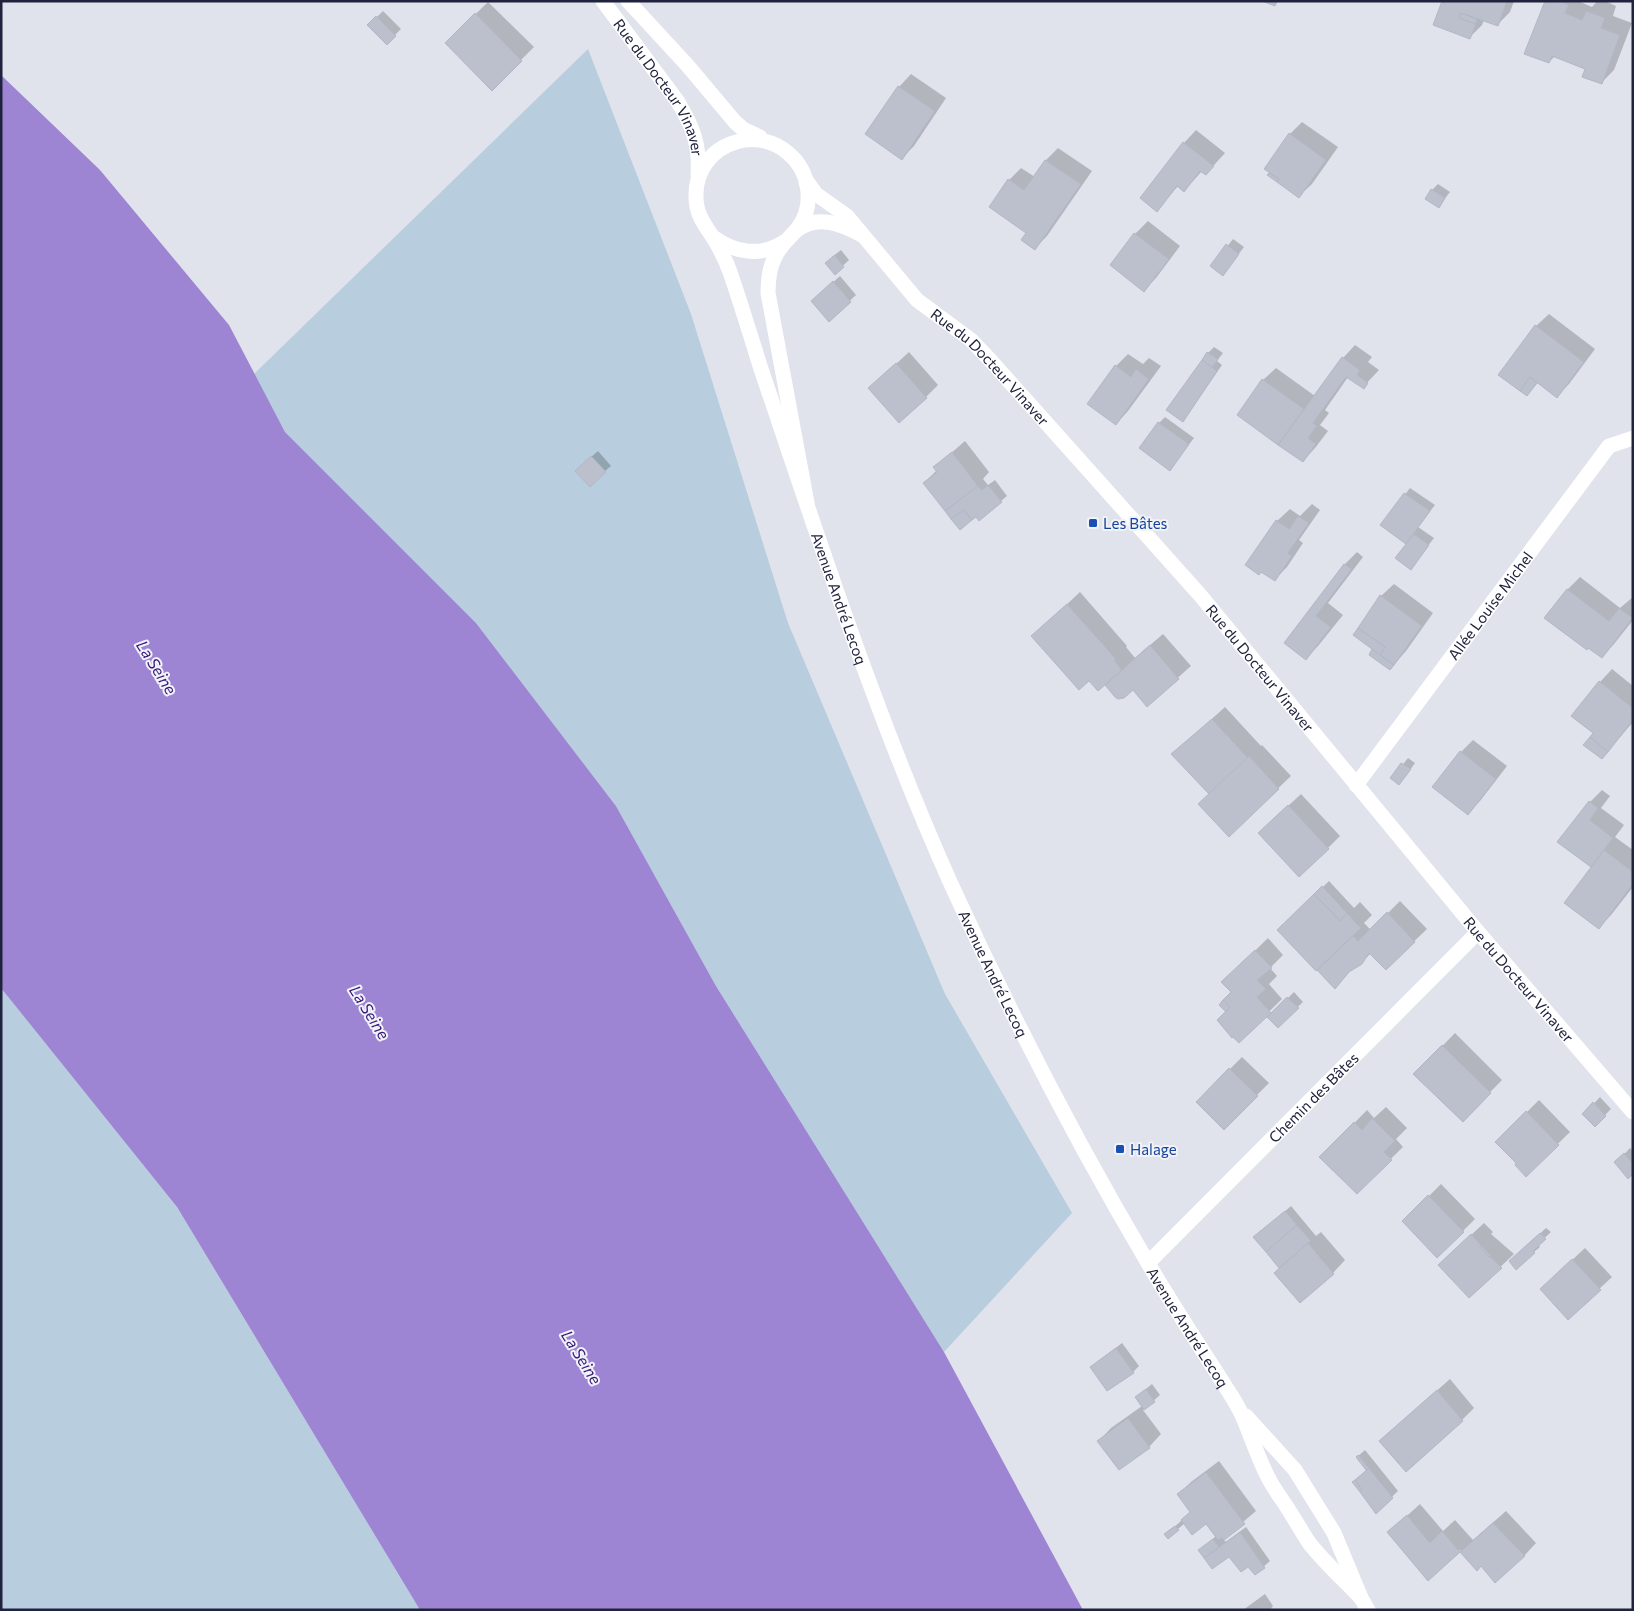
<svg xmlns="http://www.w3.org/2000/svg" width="1634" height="1611" font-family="Commissioner,sans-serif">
<rect width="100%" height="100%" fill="#e0e3ec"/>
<g fill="#b8cdde">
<polygon points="588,49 691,314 788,623 945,994 1072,1213 944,1352 716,986 616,806 476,623 285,432 254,374"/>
<polygon points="1,988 177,1207 420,1610 1,1610"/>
</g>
<polygon fill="#9e85d4" points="1,75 100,170 229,325 285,432 476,623 616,806 716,986 944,1352 1083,1610 420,1610 177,1207 1,988"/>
<g fill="#0003">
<polygon points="1443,1 1514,1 1510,12 1497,25 1484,20 1482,25 1470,37"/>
<polygon points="1546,1 1578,1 1592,7 1597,1 1605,1 1616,6 1613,16 1632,23 1614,70 1601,83 1587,68 1555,56 1549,62"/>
<polygon points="488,2 534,47 492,89 446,43"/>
<polygon points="383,11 401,29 387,43 369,25"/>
<polygon points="911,74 946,98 914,146 902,158 899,87"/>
<polygon points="1302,122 1338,147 1312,184 1299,196 1269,175 1290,134"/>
<polygon points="1196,130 1225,153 1206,174 1202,171 1184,191 1178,186 1157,210 1184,143"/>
<polygon points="1058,148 1092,171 1047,236 1035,248 1009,180 1021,168 1035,177 1046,160"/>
<polygon points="1438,184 1450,192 1439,206 1432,190"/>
<polygon points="1148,221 1180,246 1156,278 1144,290 1111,265 1135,234"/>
<polygon points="1233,239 1244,247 1223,275 1212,266"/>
<polygon points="841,250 849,260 835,273 832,257"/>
<polygon points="840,276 856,295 829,320 818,296"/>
<polygon points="1549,314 1595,349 1569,384 1557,396 1538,382 1527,395 1536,326"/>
<polygon points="1355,345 1372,357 1368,362 1379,370 1363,387 1348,377 1325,410 1329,413 1320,425 1328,431 1315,448 1303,461 1238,415 1263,380 1276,368 1315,396 1343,358"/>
<polygon points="1214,347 1223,353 1217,361 1222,365 1188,414 1182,420 1168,410 1208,353"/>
<polygon points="909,352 938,385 926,397 870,388"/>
<polygon points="1128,354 1143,364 1149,358 1161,366 1128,411 1116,424 1116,366"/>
<polygon points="1165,417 1194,438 1170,469 1159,423"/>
<polygon points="965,441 989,472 983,479 988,485 995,480 1007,496 1001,501 924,483 937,470 935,467"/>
<polygon points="598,451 611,466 605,471 582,465"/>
<polygon points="1410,488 1435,505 1418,527 1434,538 1411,568 1408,544 1381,525"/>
<polygon points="1312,504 1320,510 1299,540 1303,543 1287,567 1275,579 1277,521 1290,509 1300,516"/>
<polygon points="1357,552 1363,557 1328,603 1343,615 1318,646 1306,658 1286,643 1345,564"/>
<polygon points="1580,577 1620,608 1633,597 1633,620 1614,644 1602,657 1546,617 1568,589"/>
<polygon points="1394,584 1433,613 1406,651 1390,669 1374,649 1381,596"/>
<polygon points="1080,592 1127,646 1126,647 1135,658 1163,634 1191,666 1147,705 1133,689 1119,698 1105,683 1089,679 1033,636"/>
<polygon points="1612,669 1633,686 1633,722 1614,744 1595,733 1573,716 1600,682"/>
<polygon points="1225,707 1261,746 1262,745 1291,776 1229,835 1210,794 1173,754"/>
<polygon points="1473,740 1507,766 1480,801 1468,813 1461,752"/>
<polygon points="1408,758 1415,763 1405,777 1392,778"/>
<polygon points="1602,790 1610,796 1601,808 1624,825 1615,837 1633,850 1633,887 1611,915 1599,927 1593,866 1559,841 1590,802"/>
<polygon points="1301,794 1340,836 1328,848 1272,821"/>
<polygon points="1329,881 1354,908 1360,902 1372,915 1364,923 1371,930 1400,901 1427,929 1386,968 1371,953 1361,963 1352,969 1335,987 1279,930"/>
<polygon points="1268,938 1283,955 1270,968 1277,976 1269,984 1282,999 1239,1041 1228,1012 1233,992 1223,982"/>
<polygon points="1294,992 1303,1002 1278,1026 1269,1017"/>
<polygon points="1455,1033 1502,1080 1463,1120 1415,1074"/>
<polygon points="1242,1057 1269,1083 1224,1128 1197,1102"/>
<polygon points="1600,1097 1611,1109 1595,1125 1584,1114"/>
<polygon points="1539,1100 1570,1132 1526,1175 1497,1142"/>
<polygon points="1386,1107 1407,1128 1396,1139 1403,1147 1357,1192 1321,1157 1367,1110 1374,1118"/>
<polygon points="1630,1148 1633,1151 1633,1173 1616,1163"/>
<polygon points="1441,1184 1475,1219 1437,1257 1404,1221"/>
<polygon points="1291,1206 1316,1236 1321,1232 1345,1260 1333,1273 1281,1267 1255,1237"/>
<polygon points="1484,1223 1493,1232 1491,1234 1514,1254 1469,1297 1452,1253"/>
<polygon points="1546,1228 1551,1232 1538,1244 1540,1247 1534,1252 1516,1256"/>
<polygon points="1585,1248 1612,1277 1568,1318 1554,1277"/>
<polygon points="1122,1343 1139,1366 1133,1372 1091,1367"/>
<polygon points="1450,1379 1474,1408 1462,1420 1393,1429"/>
<polygon points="1152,1384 1160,1395 1143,1410 1161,1434 1149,1447 1099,1441 1111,1428 1142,1406 1136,1397"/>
<polygon points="1365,1450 1398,1491 1376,1512 1368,1470 1357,1457"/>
<polygon points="1219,1461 1256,1511 1223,1539 1226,1542 1246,1527 1270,1561 1255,1574 1249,1565 1230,1555 1212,1567 1200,1550 1216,1536 1206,1522 1185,1523 1178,1529 1172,1529 1191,1512 1178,1495 1191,1482"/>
<polygon points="1420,1504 1443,1531 1455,1520 1473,1540 1506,1511 1536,1543 1524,1556 1482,1565 1478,1569 1460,1550 1428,1579 1389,1532"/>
<polygon points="1265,1594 1273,1606 1270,1610 1243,1610"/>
</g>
<g fill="#bcc0cd" stroke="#b2b7c6">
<polygon points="1262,1 1277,1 1275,6"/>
<polygon points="1442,1 1507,1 1498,26 1461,13 1459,18 1476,24 1470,39 1433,25"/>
<polygon points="1545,1 1561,1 1569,5 1565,13 1582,20 1586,11 1605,18 1601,28 1620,35 1602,84 1582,77 1585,69 1552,56 1549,63 1524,54"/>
<polygon points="475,13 522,61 492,91 445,43"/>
<polygon points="1461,13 1477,19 1476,24 1459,18"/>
<polygon points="376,16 396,36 387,45 367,25"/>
<polygon points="898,86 935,111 902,160 865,134"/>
<polygon points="1289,133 1326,160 1299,198 1277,182 1279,179 1264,169"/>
<polygon points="1183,142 1214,166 1206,175 1200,171 1184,192 1177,186 1157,212 1140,198"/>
<polygon points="1045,160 1081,184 1035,250 1021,240 1026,233 989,207 1008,179 1024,190"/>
<polygon points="1269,173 1279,179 1277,182 1267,175"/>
<polygon points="1431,189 1445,198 1439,208 1425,199"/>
<polygon points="1134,233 1169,259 1144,292 1110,265"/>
<polygon points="1226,244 1239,254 1223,276 1210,266"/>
<polygon points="835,255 844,267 835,275 825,263"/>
<polygon points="833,281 851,302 829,322 811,301"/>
<polygon points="1535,325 1584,362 1557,398 1530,377 1520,391 1498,375"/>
<polygon points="1207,352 1218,359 1212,368 1202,360"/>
<polygon points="1342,357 1360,370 1357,375 1368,383 1364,389 1346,377 1313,423 1317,426 1308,438 1316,444 1303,462 1278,445"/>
<polygon points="1202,360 1217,371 1183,422 1166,410"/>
<polygon points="896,363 927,398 899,423 868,388"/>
<polygon points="1115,365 1131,377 1136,369 1149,379 1116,425 1087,404"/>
<polygon points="1530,377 1537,383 1527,396 1520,391"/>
<polygon points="1262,379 1304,409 1278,445 1237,415"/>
<polygon points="1158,422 1189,444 1170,471 1139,448"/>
<polygon points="952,452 978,486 945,511 923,483 937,472 933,467"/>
<polygon points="591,456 606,472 590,487 575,471"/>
<polygon points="988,485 1002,502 979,521 976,517 972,520 964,510 951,519 945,511 978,486 982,490"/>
<polygon points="1404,493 1430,511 1406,544 1380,525"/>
<polygon points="964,510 972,520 960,530 951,519"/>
<polygon points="1298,516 1309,523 1288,553 1292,556 1275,581 1261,572 1259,575 1245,565 1276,520 1289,529"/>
<polygon points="1414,534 1429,545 1411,570 1395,558"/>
<polygon points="1344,564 1352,569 1316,616 1331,627 1306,660 1284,643"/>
<polygon points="1567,589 1609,621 1619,608 1633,618 1602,658 1588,648 1587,650 1544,618"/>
<polygon points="1380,595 1422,626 1394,665 1380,655 1385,647 1358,628"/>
<polygon points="1067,604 1116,659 1114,660 1122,670 1098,691 1089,681 1079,690 1031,636"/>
<polygon points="1358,628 1385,647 1380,655 1353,635"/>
<polygon points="1150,645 1179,679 1147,707 1133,690 1124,698 1118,699 1115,697 1105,685"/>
<polygon points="1372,649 1394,665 1390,670 1369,655"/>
<polygon points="1599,681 1633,708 1633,720 1608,752 1590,737 1593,733 1571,716"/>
<polygon points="1212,719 1248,758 1209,794 1171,754"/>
<polygon points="1590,737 1608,752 1602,759 1583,745"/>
<polygon points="1460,751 1496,779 1468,815 1432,787"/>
<polygon points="1249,756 1279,789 1229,837 1198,804"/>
<polygon points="1401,763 1411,769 1399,785 1390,778"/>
<polygon points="1589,801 1598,808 1590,820 1613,838 1591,867 1557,842"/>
<polygon points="1288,805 1329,849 1299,877 1258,833"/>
<polygon points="1604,850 1633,872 1633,884 1599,929 1564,903"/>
<polygon points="1322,886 1347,913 1340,921 1314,894"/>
<polygon points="1314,894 1340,921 1347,913 1361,928 1316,971 1277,930"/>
<polygon points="1387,912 1415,942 1386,970 1369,953 1362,964 1349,972 1335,989 1317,970 1353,936 1358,941"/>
<polygon points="1255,950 1272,968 1257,980 1266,989 1257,997 1271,1013 1239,1043 1233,1037 1232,1038 1217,1020 1230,1007 1223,1000 1231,992 1221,982"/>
<polygon points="1287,997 1299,1008 1278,1028 1267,1017"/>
<polygon points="1223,1000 1230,1007 1226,1012 1219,1005"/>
<polygon points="1442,1045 1491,1093 1463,1122 1413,1074"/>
<polygon points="1229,1068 1258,1096 1224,1130 1196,1102"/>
<polygon points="1593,1102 1606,1116 1595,1127 1582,1114"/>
<polygon points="1526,1111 1559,1145 1526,1177 1515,1165 1516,1163 1495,1142"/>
<polygon points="1372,1118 1395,1141 1384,1152 1392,1160 1357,1194 1319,1157 1354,1122 1362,1130"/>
<polygon points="1624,1153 1633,1164 1633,1174 1628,1179 1614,1162"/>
<polygon points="1428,1195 1464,1232 1437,1258 1402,1221"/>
<polygon points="1285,1211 1297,1225 1266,1252 1253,1237"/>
<polygon points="1297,1225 1311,1241 1279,1268 1266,1252"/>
<polygon points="1540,1233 1546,1239 1533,1251 1535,1253 1516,1270 1509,1261"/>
<polygon points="1471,1234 1481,1245 1480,1247 1502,1268 1469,1298 1438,1265"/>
<polygon points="1308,1243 1334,1274 1300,1303 1274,1273"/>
<polygon points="1481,1245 1491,1256 1489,1257 1480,1247"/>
<polygon points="1572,1259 1601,1290 1568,1320 1540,1289"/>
<polygon points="1116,1348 1134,1373 1107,1391 1090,1367"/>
<polygon points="1146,1389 1155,1402 1144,1410 1135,1397"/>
<polygon points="1437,1390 1463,1421 1406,1472 1379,1441"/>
<polygon points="1128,1418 1150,1448 1119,1470 1097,1441"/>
<polygon points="1358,1455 1369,1468 1366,1470 1356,1457"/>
<polygon points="1369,1468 1393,1498 1376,1514 1360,1492 1362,1490 1355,1480"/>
<polygon points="1206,1472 1245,1524 1224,1540 1222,1538 1218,1540 1206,1524 1192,1535 1181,1520 1190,1512 1177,1494"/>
<polygon points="1355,1480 1362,1490 1360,1492 1352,1482"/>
<polygon points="1407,1515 1430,1543 1442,1531 1460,1552 1428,1581 1387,1532"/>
<polygon points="1493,1523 1525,1556 1495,1583 1481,1566 1477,1571 1460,1552"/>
<polygon points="1175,1526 1179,1530 1168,1539 1164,1534"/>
<polygon points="1240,1532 1265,1568 1255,1575 1248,1567 1241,1572 1229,1557 1212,1569 1204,1558"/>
<polygon points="1213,1539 1219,1547 1204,1558 1198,1550"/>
</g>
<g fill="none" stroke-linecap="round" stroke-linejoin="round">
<g stroke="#fff" stroke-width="15">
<path id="s1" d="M806,180L816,194L847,216L917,300L971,340L991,361L1200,595L1478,932L1633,1112"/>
<path d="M797,230C817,214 841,224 862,235"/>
<path id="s2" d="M1356,785L1609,446L1633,438"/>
<path id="s3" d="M1148,1263L1478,932"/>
</g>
<g stroke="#fff" stroke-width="15">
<path id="s4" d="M603,1L678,102C693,127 700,145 698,175"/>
<polyline points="628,1 688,66 735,122 743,129 760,137"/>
<path d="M713,237C735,253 761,257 784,242"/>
<path id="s5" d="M808,508L768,293C768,280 769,268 775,257C780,245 790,238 798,228C815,205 810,171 788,153C774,141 754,136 736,142C711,149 695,172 696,197C696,215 705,225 714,239C720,249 726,261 730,272C741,304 751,337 761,369C820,543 876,717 951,884C1010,1013 1075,1140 1148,1263C1171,1303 1197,1342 1222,1381C1228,1391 1236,1402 1241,1413C1251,1435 1258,1459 1270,1481C1276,1492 1284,1502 1290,1512C1297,1523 1303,1534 1310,1544C1325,1563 1344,1580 1361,1598"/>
<polyline points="1246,1416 1295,1470 1334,1533 1361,1598 1368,1610"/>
</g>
</g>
<g fill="#1a4fb4" stroke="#f1f3f8" stroke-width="2">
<rect x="1088" y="518" width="10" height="10" rx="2.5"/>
<rect x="1115" y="1144" width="10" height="10" rx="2.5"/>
</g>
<g text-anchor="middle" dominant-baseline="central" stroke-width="4" stroke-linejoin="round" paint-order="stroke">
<g font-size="15" fill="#20233d" stroke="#f1f3f8">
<text stroke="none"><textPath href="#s4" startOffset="104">Rue du Docteur Vinaver</textPath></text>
<text stroke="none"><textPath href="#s1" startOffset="264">Rue du Docteur Vinaver</textPath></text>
<text stroke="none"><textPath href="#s5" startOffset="932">Avenue André Lecoq</textPath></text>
<text stroke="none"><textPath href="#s2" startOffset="224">Allée Louise Michel</textPath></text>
<text stroke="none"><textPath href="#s1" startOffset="669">Rue du Docteur Vinaver</textPath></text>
<text stroke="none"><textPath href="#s5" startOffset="1338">Avenue André Lecoq</textPath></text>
<text stroke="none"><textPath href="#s1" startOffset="1074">Rue du Docteur Vinaver</textPath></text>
<text stroke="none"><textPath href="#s3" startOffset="234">Chemin des Bâtes</textPath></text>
<text stroke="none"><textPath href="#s5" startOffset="1742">Avenue André Lecoq</textPath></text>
</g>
<g font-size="15" fill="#164399" stroke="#f1f3f8" text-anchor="start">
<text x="1103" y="523">Les Bâtes</text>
<text x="1130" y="1149">Halage</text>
</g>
<g font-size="16" font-style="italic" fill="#38187b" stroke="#f1f3f8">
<text transform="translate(157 667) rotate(58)">La Seine</text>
<text transform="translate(370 1012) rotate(58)">La Seine</text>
<text transform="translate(582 1357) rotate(58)">La Seine</text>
</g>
</g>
<rect width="1634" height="1611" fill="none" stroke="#20233d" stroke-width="5"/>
</svg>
